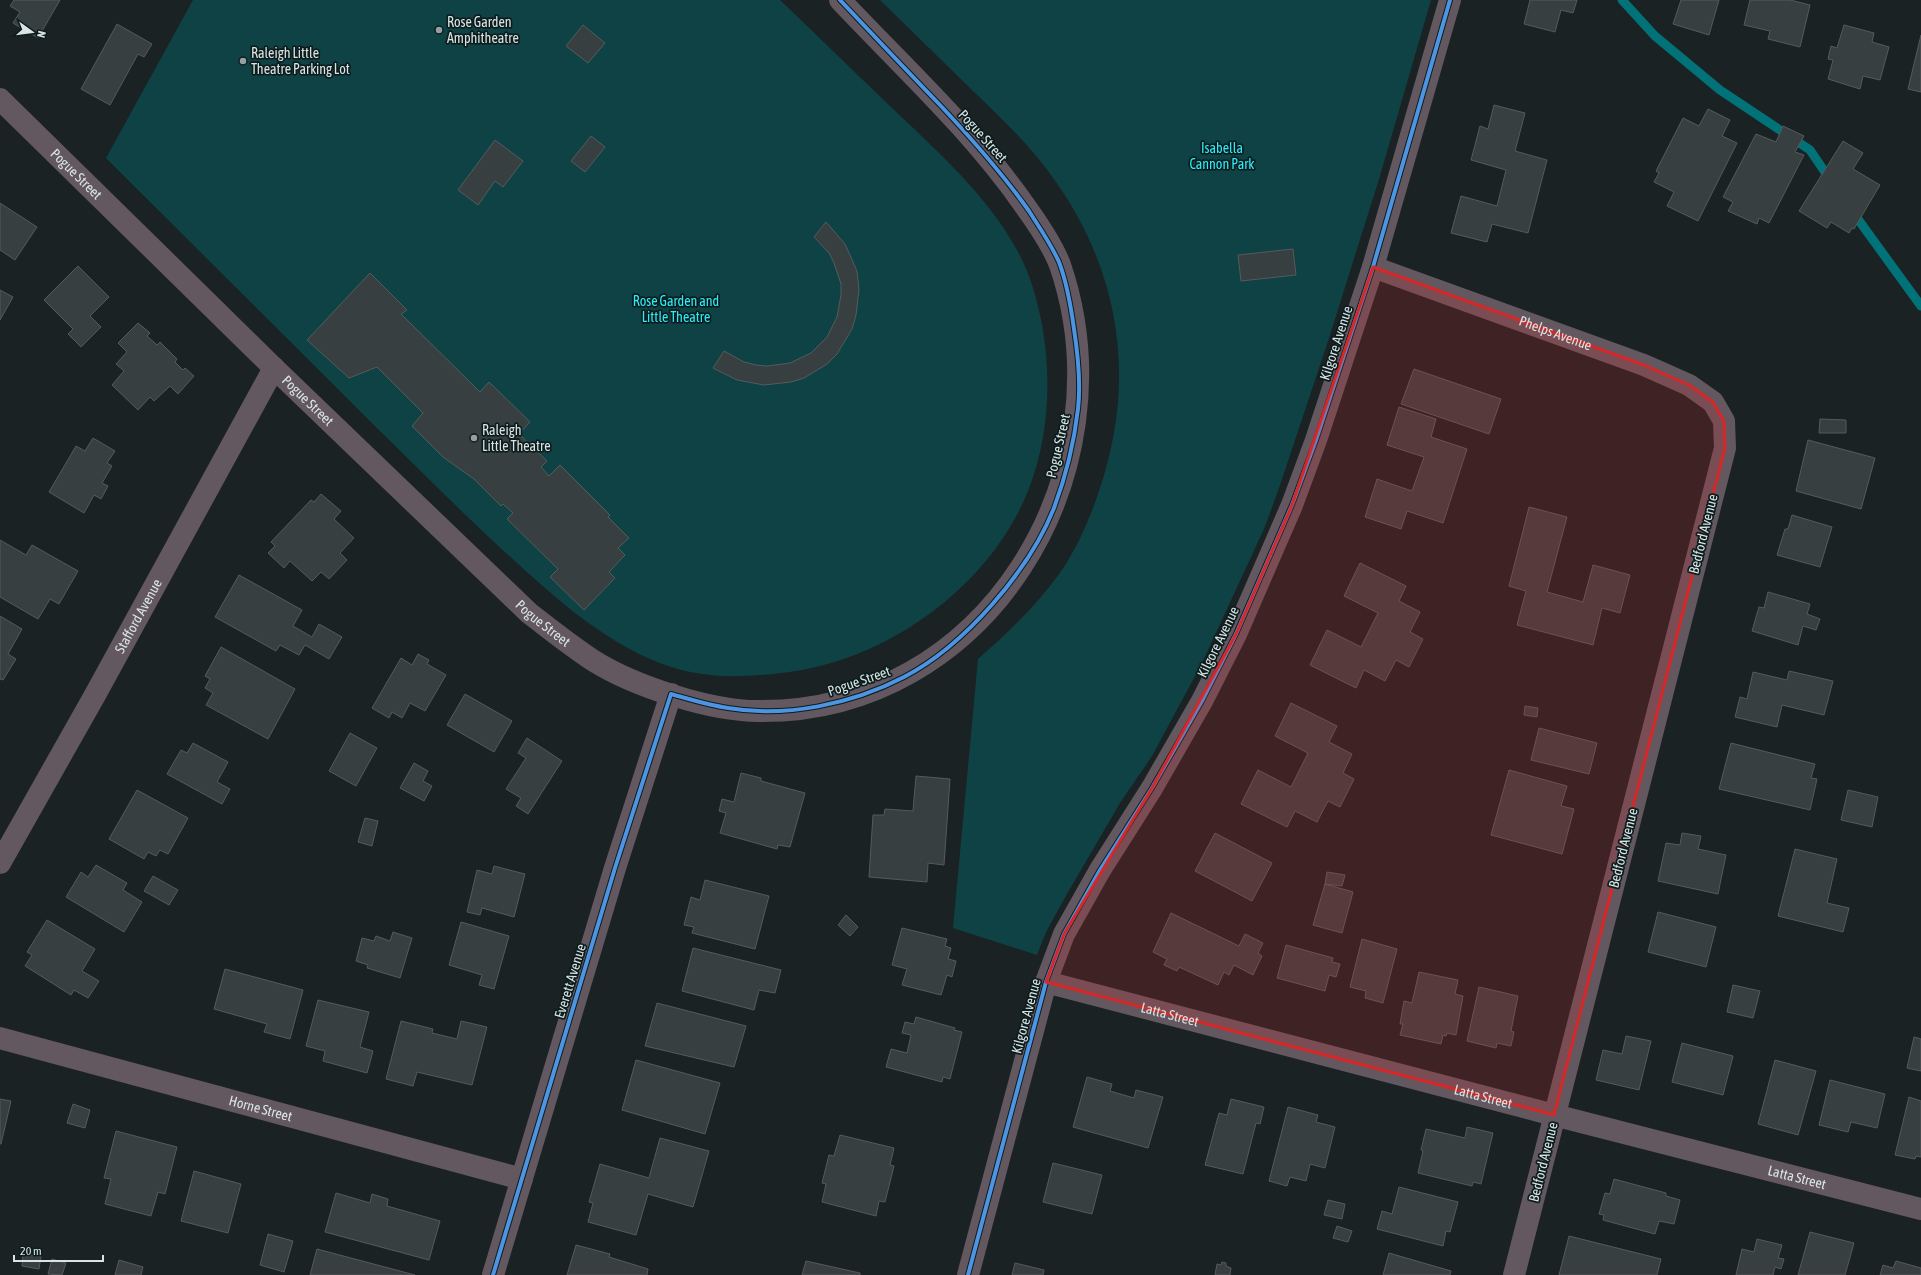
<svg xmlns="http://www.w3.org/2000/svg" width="1921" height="1275" font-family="'Asap Condensed',sans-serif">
<rect width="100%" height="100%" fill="#1a2224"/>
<g fill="#0f4245">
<path d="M193,0H780C817,35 853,71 890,106C943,157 1011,215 1033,288C1053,353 1053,428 1028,491C991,584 893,656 796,671C755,677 711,680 671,667C611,647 562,604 516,562C469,520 425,475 380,431C289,340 197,249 106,158Z"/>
<path d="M880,0H1431L1380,176L1330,335L1278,491L1264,529L1201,665L1152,756L1120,803L1067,894L1046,932L1037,955L953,928L978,659C1009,632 1038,604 1062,570C1078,546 1090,518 1099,491C1136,383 1122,276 1056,182C1033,148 1003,120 973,91C942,61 911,30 880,0Z"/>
</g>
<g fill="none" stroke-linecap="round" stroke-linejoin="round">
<g stroke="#027279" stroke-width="9">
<polyline points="1622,0 1655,36 1720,90 1810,150 1831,181"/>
<polyline points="1852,211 1921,306"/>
</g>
</g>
<g fill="#383f40" stroke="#545b5d">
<polygon points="14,0 60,0 38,38 13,23 20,12 10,6"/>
<polygon points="1530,0 1577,0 1573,13 1561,10 1555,32 1524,24"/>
<polygon points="1681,0 1719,0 1709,35 1673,24"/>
<polygon points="1750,0 1790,0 1810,5 1800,47 1768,39 1770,31 1744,25"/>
<polygon points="117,24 152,44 144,57 138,54 110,105 81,89"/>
<polygon points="583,25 605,43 588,63 566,46"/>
<polygon points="1844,25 1874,33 1872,42 1889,47 1880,80 1863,76 1860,89 1828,79 1833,60 1828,59 1831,46 1837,48"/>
<polygon points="1921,35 1921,92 1908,89"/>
<polygon points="1494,105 1525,113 1515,151 1547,160 1528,233 1492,224 1487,242 1451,233 1461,196 1497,206 1506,170 1471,160 1480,126 1488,129"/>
<polygon points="1708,109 1730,120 1722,136 1737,143 1698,221 1667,206 1674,192 1654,182 1659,173 1656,171 1683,118 1699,126"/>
<polygon points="1783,126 1804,136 1795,152 1804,155 1769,223 1759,218 1757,224 1728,211 1733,202 1723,197 1756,134 1776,142"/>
<polygon points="591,136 605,147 585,172 571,161"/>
<polygon points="495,140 523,161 503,187 495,181 478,205 458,190"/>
<polygon points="1843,141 1863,153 1853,169 1880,185 1854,229 1852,228 1849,233 1831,222 1827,228 1799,211"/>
<polygon points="0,203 37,227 15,260 0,250"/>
<polygon points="826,222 845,244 857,271 859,289 856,315 852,329 837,354 827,364 804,378 791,382 764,385 737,380 713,368 724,351 744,362 756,365 767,366 790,363 811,353 827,337 837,317 841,295 841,284 834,263 829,253 814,237"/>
<polygon points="1293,249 1296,275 1241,281 1238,255"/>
<polygon points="78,266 109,297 90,316 101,327 81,347 68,334 73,329 44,300"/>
<polygon points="370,273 407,310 401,314 480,392 489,382 530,422 519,434 547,461 541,467 549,476 560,465 610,515 608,517 629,538 618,548 625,555 609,572 615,578 584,610 550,577 558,569 507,519 513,513 503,504 501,506 474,479 443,457 412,426 423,413 377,367 349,378 307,340"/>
<polygon points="0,290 13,297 0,320"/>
<polygon points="138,323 150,333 147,336 157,345 160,342 177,359 175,362 183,370 185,368 194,376 178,394 170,386 154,401 150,397 138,410 112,385 124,371 116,364 127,352 118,343"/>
<polygon points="1414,369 1501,399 1489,434 1401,404"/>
<polygon points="1399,407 1436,419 1431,437 1467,449 1443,523 1407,511 1401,529 1365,517 1377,479 1412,491 1424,457 1387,445"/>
<polygon points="1820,419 1846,420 1846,433 1819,433"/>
<polygon points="93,438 115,451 107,463 112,466 102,483 108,486 101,499 94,495 84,513 49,492 76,446 85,451"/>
<polygon points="1808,440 1875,458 1861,509 1796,491"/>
<polygon points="321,494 341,511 334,519 354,538 340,553 347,560 329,579 321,572 312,581 290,561 284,568 268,553 275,546 271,542 311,500 314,502"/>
<polygon points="1529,507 1567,517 1547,592 1583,602 1593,565 1630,575 1620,613 1602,608 1593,645 1517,625 1526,591 1509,586"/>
<polygon points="1792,515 1832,527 1820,567 1777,555 1785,529 1788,529"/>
<polygon points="0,540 26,555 32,545 78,571 59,604 50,599 38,619 0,597"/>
<polygon points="1360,563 1406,586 1399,601 1420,612 1410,632 1423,639 1409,667 1396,660 1385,681 1364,670 1356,688 1310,665 1327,630 1361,647 1378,613 1344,596"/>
<polygon points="239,575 302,610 293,626 312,637 319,624 342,637 329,659 305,645 299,655 280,645 276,651 215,617"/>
<polygon points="1768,592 1810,604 1807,614 1820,619 1816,630 1803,626 1798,645 1752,631 1759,607 1764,608"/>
<polygon points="0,616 22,629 8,654 16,659 3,680 0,679"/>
<polygon points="221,647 295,689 268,739 206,705 213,693 205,688 210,679 205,676"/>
<polygon points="418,654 429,660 427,664 446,675 425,711 410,703 402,718 392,712 389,718 372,708 401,658 412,665"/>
<polygon points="1789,671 1833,681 1824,715 1782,705 1777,727 1735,717 1740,697 1747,699 1753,672 1787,680"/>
<polygon points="465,694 512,721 494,752 447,725"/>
<polygon points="1291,703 1337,726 1329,742 1352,754 1343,773 1354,779 1340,807 1328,801 1317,822 1295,811 1287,827 1241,804 1258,770 1291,787 1308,753 1275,736"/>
<polygon points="1525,706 1538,708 1537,717 1524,715"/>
<polygon points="1539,728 1597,743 1589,774 1531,760"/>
<polygon points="350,733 377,748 356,786 329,771"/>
<polygon points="527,738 562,761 528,814 516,806 521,798 506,789 526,758 518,753"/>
<polygon points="193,743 228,762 217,782 230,789 222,804 167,774 181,750 187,753"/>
<polygon points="1731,743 1815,764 1811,778 1817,779 1810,810 1719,789"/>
<polygon points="414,763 428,771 423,781 432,786 424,801 400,788"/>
<polygon points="1509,770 1567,786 1561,806 1574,809 1562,854 1491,835"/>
<polygon points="741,773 761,778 761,781 805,793 790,847 778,845 777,849 720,833 726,813 719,811 722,799 734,802"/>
<polygon points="916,776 950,779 944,865 928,863 927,882 869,877 873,815 884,815 885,809 913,811"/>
<polygon points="137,790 188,818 168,854 160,850 156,856 148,852 144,859 109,839"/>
<polygon points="1848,790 1878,797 1872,827 1841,820"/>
<polygon points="365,818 378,821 372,846 358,842"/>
<polygon points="1215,833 1272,863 1252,901 1195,871"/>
<polygon points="1682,833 1701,836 1698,849 1726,855 1718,894 1658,881 1666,843 1680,845"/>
<polygon points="1795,849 1837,859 1827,903 1849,908 1843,932 1778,916"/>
<polygon points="96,865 127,883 123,890 142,902 124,932 66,897 81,872 88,877"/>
<polygon points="494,866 525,874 514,917 482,908 480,915 467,912 477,870 492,874"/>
<polygon points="1327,872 1345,875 1342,886 1325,884"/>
<polygon points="153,876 178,890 169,905 144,891"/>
<polygon points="705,880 769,896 755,949 692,933 694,927 684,925 691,897 700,900"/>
<polygon points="1325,884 1353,892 1342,933 1313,925"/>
<polygon points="1658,912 1716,927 1706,967 1648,952"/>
<polygon points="1171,913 1239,946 1245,934 1263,943 1258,953 1262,956 1253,975 1234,965 1229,975 1224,972 1218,985 1179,967 1177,971 1164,965 1167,959 1153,952"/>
<polygon points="846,915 858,927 850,936 838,925"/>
<polygon points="47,920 95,949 82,971 99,981 88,998 74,990 71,995 25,966 32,955 27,952"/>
<polygon points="461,922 509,936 494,989 479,985 482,975 449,965"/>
<polygon points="902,928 947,939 945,946 951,948 948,959 956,961 952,977 947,975 941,995 902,985 907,969 892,965"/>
<polygon points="393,932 412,938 400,978 367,968 368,965 356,961 362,938 374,941 376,936 390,941"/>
<polygon points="1362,939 1397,949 1383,1003 1365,998 1366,991 1350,987"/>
<polygon points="1286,945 1333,958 1332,962 1340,964 1336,977 1329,975 1325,991 1277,978"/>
<polygon points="693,948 781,970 775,993 759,990 754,1010 682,991"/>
<polygon points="225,969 303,990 290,1039 264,1032 267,1024 214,1009"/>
<polygon points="1419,972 1458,980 1455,994 1463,996 1456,1035 1447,1033 1446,1036 1443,1035 1441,1044 1400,1035 1403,1024 1400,1024 1404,1001 1412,1003"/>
<polygon points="1733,985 1760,991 1753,1018 1727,1012"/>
<polygon points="1479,987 1518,996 1511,1031 1514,1032 1511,1046 1497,1043 1496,1048 1467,1041"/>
<polygon points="318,1000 369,1012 360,1047 373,1051 367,1073 323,1061 325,1051 306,1046"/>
<polygon points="657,1003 746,1026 734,1067 645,1046"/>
<polygon points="916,1017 955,1028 954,1030 962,1032 950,1079 943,1077 942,1082 886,1067 891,1049 907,1053 911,1035 902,1033 905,1022 914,1024"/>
<polygon points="401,1021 433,1029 432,1033 457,1039 461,1021 487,1027 472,1085 417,1072 413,1086 386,1079"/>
<polygon points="1626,1036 1651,1041 1639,1090 1596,1080 1603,1050 1622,1054"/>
<polygon points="1914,1037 1921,1039 1921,1071 1907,1068"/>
<polygon points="1682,1043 1733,1056 1723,1095 1672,1082"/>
<polygon points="636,1060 720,1083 705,1134 622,1110"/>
<polygon points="1775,1060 1816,1071 1798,1135 1758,1124"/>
<polygon points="1087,1077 1112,1084 1110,1091 1134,1098 1136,1090 1163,1097 1148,1148 1073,1127"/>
<polygon points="1830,1080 1885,1094 1877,1128 1851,1122 1848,1132 1819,1125"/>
<polygon points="1909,1097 1921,1101 1921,1157 1916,1156 1915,1159 1895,1155"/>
<polygon points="0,1099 11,1101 1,1144 0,1144"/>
<polygon points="1231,1099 1264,1107 1260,1124 1256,1123 1243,1174 1205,1165 1219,1113 1227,1115"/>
<polygon points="73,1104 90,1110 85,1128 67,1123"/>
<polygon points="1288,1107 1318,1115 1316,1122 1335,1127 1325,1168 1310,1164 1306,1181 1290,1177 1287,1186 1269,1181"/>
<polygon points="1467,1127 1493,1133 1481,1184 1473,1182 1472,1186 1418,1173 1423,1151 1421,1150 1426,1129 1465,1138"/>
<polygon points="116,1131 177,1147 165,1194 158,1192 151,1216 105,1204 111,1179 104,1178"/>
<polygon points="840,1135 894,1148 890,1165 894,1166 885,1202 879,1201 876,1216 822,1202 826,1184 822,1183 829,1155 834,1156"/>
<polygon points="660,1138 709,1151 693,1207 648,1194 636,1235 588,1222 593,1203 589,1202 600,1164 649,1178"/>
<polygon points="1053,1163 1102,1175 1092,1214 1043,1202"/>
<polygon points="194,1171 241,1184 228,1233 181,1221"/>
<polygon points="1614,1179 1666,1193 1666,1196 1680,1200 1674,1224 1659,1221 1655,1234 1603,1220 1604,1215 1599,1214 1605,1193 1610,1194"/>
<polygon points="1399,1187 1458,1202 1450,1232 1446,1231 1443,1246 1377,1229 1382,1211 1392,1214"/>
<polygon points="336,1193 370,1203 372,1194 388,1199 387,1206 440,1221 429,1260 325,1232"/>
<polygon points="1328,1200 1345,1204 1342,1219 1324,1215"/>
<polygon points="1337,1226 1352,1231 1348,1242 1333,1238"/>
<polygon points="1810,1232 1854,1243 1845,1275 1798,1275"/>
<polygon points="268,1234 293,1241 284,1272 260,1265"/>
<polygon points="1569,1236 1661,1259 1657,1275 1559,1275"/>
<polygon points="1757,1239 1782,1245 1778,1258 1784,1259 1781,1269 1775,1267 1773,1275 1736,1275 1742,1249 1754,1252"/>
<polygon points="576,1245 610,1254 609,1257 648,1269 647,1275 567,1275"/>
<polygon points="317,1249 415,1275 310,1275"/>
<polygon points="1389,1253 1451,1271 1450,1275 1383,1275"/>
<polygon points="23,1254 41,1256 39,1269 22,1266"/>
<polygon points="52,1259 66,1263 62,1275 48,1274"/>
<polygon points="119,1260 143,1267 141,1275 115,1275"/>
<polygon points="806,1261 860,1273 860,1275 802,1275"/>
<polygon points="1896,1261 1921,1268 1921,1275 1880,1275 1883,1265 1893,1268"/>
<polygon points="1222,1262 1226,1263 1226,1266 1231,1268 1230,1275 1215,1275 1217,1264 1221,1265"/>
<polygon points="1015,1263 1044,1270 1043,1275 1012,1275"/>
</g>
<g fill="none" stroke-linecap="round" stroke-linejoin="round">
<g stroke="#635760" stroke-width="22">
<path id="s1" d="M0,99L274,368L529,613C550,629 571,646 594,661C634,686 710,711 758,711C986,714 1131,473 1060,265C1052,244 1038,224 1025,206C973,131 903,67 840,0"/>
<path id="s2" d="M1373,267L1644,365L1689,385L1713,402L1724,421L1725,448L1514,1275"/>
<path id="s3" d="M0,863L95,695L274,368"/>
<path id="s4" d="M1046,982L1554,1115L1921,1209"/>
<path id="s5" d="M0,1038L522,1179"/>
<polyline points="493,1275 615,868 671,694"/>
<polyline points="968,1275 1046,982 1064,934 1100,870 1152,788 1202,701 1236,634 1292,505 1316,440 1373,267 1450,0"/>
</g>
<defs>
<g id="cycleway">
<path d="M493,1275L615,868L671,694C689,699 708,705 728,708C786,718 852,704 904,677C964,646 1029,571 1054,508C1066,476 1074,443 1078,409C1081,383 1078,355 1074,329C1071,307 1067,283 1059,262C1051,244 1039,227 1029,211C1002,173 972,139 940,105C906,70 873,35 840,0"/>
<polyline points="968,1275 1046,982 1064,934 1100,870 1152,788 1202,701 1236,634 1292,505 1316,440 1373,267 1450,0"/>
</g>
</defs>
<use href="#cycleway" stroke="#0d1d1e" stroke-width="6"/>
<use href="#cycleway" stroke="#4d94e3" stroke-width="4"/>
</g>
<path fill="#d62828" fill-opacity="0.2" stroke="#d62828" stroke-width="3" stroke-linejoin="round" d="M1373,267L1644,365L1689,385L1713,402L1724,421L1725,448L1554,1115L1046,982L1064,934L1152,788L1236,634L1292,505Z"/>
<g fill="#97a0a1" stroke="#0d1d1e" stroke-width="1.5">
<circle cx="439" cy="30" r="4"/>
<circle cx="243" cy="61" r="4"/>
<circle cx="474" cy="438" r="4"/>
</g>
<g text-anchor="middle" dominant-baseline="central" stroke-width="3.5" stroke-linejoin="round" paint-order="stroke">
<g font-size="14" fill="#dae4e4" stroke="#0d1d1e" text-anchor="start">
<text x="447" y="22">Rose Garden<tspan x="447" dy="16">Amphitheatre</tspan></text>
<text x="251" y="53">Raleigh Little<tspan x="251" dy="16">Theatre Parking Lot</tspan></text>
<text x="482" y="430">Raleigh<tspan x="482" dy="16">Little Theatre</tspan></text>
</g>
<g font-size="14" fill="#dae4e4" stroke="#0d1d1e">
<text transform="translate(983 136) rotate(48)">Pogue Street</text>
<text stroke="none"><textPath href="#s1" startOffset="107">Pogue Street</textPath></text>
<text stroke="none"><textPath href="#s2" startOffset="194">Phelps Avenue</textPath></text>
<text transform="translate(1336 343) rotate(-72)">Kilgore Avenue</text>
<text stroke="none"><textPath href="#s1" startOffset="431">Pogue Street</textPath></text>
<text transform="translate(1058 446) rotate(-77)">Pogue Street</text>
<text transform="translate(1703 534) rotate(-76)">Bedford Avenue</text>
<text stroke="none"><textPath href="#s3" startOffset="283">Stafford Avenue</textPath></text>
<text stroke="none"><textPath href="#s1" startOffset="755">Pogue Street</textPath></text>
<text transform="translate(1218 642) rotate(-64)">Kilgore Avenue</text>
<text transform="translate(859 681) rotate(-19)">Pogue Street</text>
<text transform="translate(1623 848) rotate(-76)">Bedford Avenue</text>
<text transform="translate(570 981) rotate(-73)">Everett Avenue</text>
<text stroke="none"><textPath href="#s4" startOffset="128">Latta Street</textPath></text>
<text transform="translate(1026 1016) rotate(-75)">Kilgore Avenue</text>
<text stroke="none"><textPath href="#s4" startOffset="452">Latta Street</textPath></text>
<text stroke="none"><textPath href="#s5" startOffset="270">Horne Street</textPath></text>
<text transform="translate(1543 1162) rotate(-76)">Bedford Avenue</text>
<text stroke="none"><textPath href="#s4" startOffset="776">Latta Street</textPath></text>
</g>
<g font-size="14" fill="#2aeffb" stroke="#0d1d1e">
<text x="1222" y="148">Isabella<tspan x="1222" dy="16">Cannon Park</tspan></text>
<text x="676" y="301">Rose Garden and<tspan x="676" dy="16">Little Theatre</tspan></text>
</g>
</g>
<g transform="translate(32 32) rotate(104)" stroke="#0d1d1e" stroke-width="3" paint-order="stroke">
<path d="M0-3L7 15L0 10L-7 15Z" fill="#dae4e4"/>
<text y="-6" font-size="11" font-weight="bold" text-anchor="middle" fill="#dae4e4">N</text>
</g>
<path d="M14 1255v6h89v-6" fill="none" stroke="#dae4e4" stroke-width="2"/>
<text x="20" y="1255" font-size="12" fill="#dae4e4" stroke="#0d1d1e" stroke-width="3" paint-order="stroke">20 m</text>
</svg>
